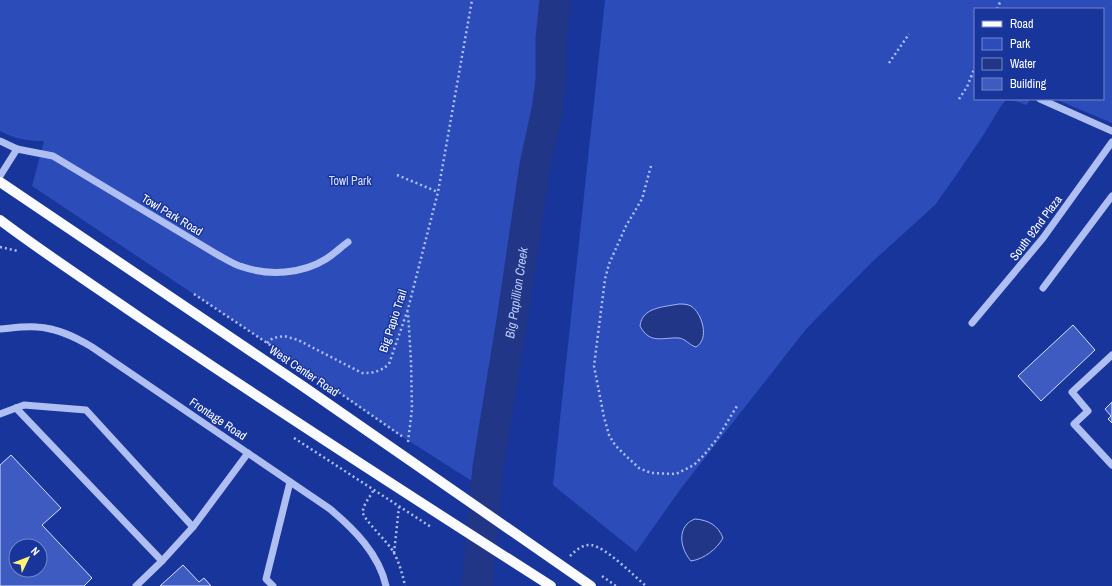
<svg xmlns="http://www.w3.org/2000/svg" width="1112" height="586" font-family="'Archivo Narrow',sans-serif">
<rect width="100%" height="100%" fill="#18359c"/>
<g fill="#2c4db9">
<path d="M0,0H555L551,38V80L547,110L535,165L513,314L488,467L486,490L395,432L267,343L32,186L44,141C26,141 16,139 0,131Z"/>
<polygon points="605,0 1112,0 1112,123 1055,99 1103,99 1103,9 975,9 975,99 1030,99 1027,105 1014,101 1006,100 1001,106 984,134 959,171 935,205 871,263 807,328 682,487 636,552 553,485"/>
</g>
<g fill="#213686" stroke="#a2b6f4">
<path d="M679,304C683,304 687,304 691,306C702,313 710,339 696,347C689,345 686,339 679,338C663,337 650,345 640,326C642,307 664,307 679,304Z"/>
<path d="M695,519C708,520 718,525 723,538C717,549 704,559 691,561C683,552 677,535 687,524C689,522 692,520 695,519Z"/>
</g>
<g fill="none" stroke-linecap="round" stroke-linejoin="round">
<path stroke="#213686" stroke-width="31" id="s1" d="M477,586L488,467L513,314L535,165L547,110L551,80V38L555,0"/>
</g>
<g fill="#3d5bc1" stroke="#d7e0fc" fill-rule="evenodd">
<polygon points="1073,325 1095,350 1041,401 1018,376"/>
<polygon points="1112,402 1112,423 1108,419 1111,416 1105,409"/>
<path d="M11,455L61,508L42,525L92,578L84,586H0V465ZM16,546H40V570H16Z"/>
<polygon points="183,565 199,582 204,578 211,586 160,586"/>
</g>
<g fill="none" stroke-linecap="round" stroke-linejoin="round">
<g stroke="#afbff2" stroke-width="2.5" stroke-dasharray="2 3" stroke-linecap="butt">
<polyline points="997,9 1001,0"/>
<polyline points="889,63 909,34"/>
<polyline points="959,99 967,87 975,67"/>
<polyline points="651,166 642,199 626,226 609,264 605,279 594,366 604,417 609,435 615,445 626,456 639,468 651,473 676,474 694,465 704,455 717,439 737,406"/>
<polyline points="397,175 438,192"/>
<polyline points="0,247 18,251"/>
<polyline points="194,294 288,357 403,437"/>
<path d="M267,343L273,338L284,336L298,340L362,373C373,373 380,372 389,364L408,309L438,192L472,0"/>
<polyline points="294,438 431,527"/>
<polyline points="408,442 412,409 411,361 408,312"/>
<path d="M373,491C370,497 362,506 363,513C364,520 389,543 394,553C399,562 403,576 405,586"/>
<polyline points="394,553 399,507"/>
<path d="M570,556C576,550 583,544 591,545C606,547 634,576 646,586"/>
<polyline points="602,576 616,586"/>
</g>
<g stroke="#afbff2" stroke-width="7">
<polyline points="1040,99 1112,131"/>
<path d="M0,141L17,149L53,156L218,255C226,259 234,265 243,267C269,276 302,274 326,259C334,254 341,247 348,242"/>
<polyline points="0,176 17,149"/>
<polyline points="1043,288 1112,196"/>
<polyline points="972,323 1043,238 1112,142"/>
<path d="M0,329C12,328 25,326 37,327C57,328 75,337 92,347L330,509C354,529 379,554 386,586"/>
<polyline points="1112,355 1072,392 1088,411 1074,424 1112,465"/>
<polyline points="16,408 162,561 136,586"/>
<polyline points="0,414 24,405 86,410 193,527 248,453"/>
<polyline points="162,561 193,527"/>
<polyline points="273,586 266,579 290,482"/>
</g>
<g stroke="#fafbff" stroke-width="10">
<polyline points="0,182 304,387 591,586"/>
<path d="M0,220C45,254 93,285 139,317C275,409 413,498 551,586"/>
</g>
</g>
<g text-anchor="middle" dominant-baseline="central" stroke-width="3" stroke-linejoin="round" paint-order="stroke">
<g font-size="12" fill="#d7e0fc" stroke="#18359c">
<text x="350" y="181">Towl Park</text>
</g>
<g font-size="12" fill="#fff" stroke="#18359c">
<text transform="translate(172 215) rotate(31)">Towl Park Road</text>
<text transform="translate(1036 228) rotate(-53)">South 92nd Plaza</text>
<text transform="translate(393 321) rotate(-72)">Big Papio Trail</text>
<text transform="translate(304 371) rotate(34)">West Center Road</text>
<text transform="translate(218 419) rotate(34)">Frontage Road</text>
</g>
<g font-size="13" font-style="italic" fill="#bccaf8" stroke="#18359c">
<text stroke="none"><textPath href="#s1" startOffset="296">Big Papillion Creek</textPath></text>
</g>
</g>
<rect x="974" y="8" width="130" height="92" fill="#18359c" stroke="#7486c4"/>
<rect x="982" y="21" width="20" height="6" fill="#fafbff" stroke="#7486c4"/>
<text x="1010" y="28" font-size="12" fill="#ffffff">Road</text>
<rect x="982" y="38" width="20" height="12" fill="#2c4db9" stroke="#7486c4"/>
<text x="1010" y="48" font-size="12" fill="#ffffff">Park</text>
<rect x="982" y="58" width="20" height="12" fill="#213686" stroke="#7486c4"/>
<text x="1010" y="68" font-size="12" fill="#ffffff">Water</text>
<rect x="982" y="78" width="20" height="12" fill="#3d5bc1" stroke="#7486c4"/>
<text x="1010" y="88" font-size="12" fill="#ffffff">Building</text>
<g transform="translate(28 558) rotate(47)"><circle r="19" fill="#18359c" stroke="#7486c4"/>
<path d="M0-3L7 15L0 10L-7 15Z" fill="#fff570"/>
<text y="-6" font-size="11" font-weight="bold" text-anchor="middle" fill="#ffffff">N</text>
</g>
</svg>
